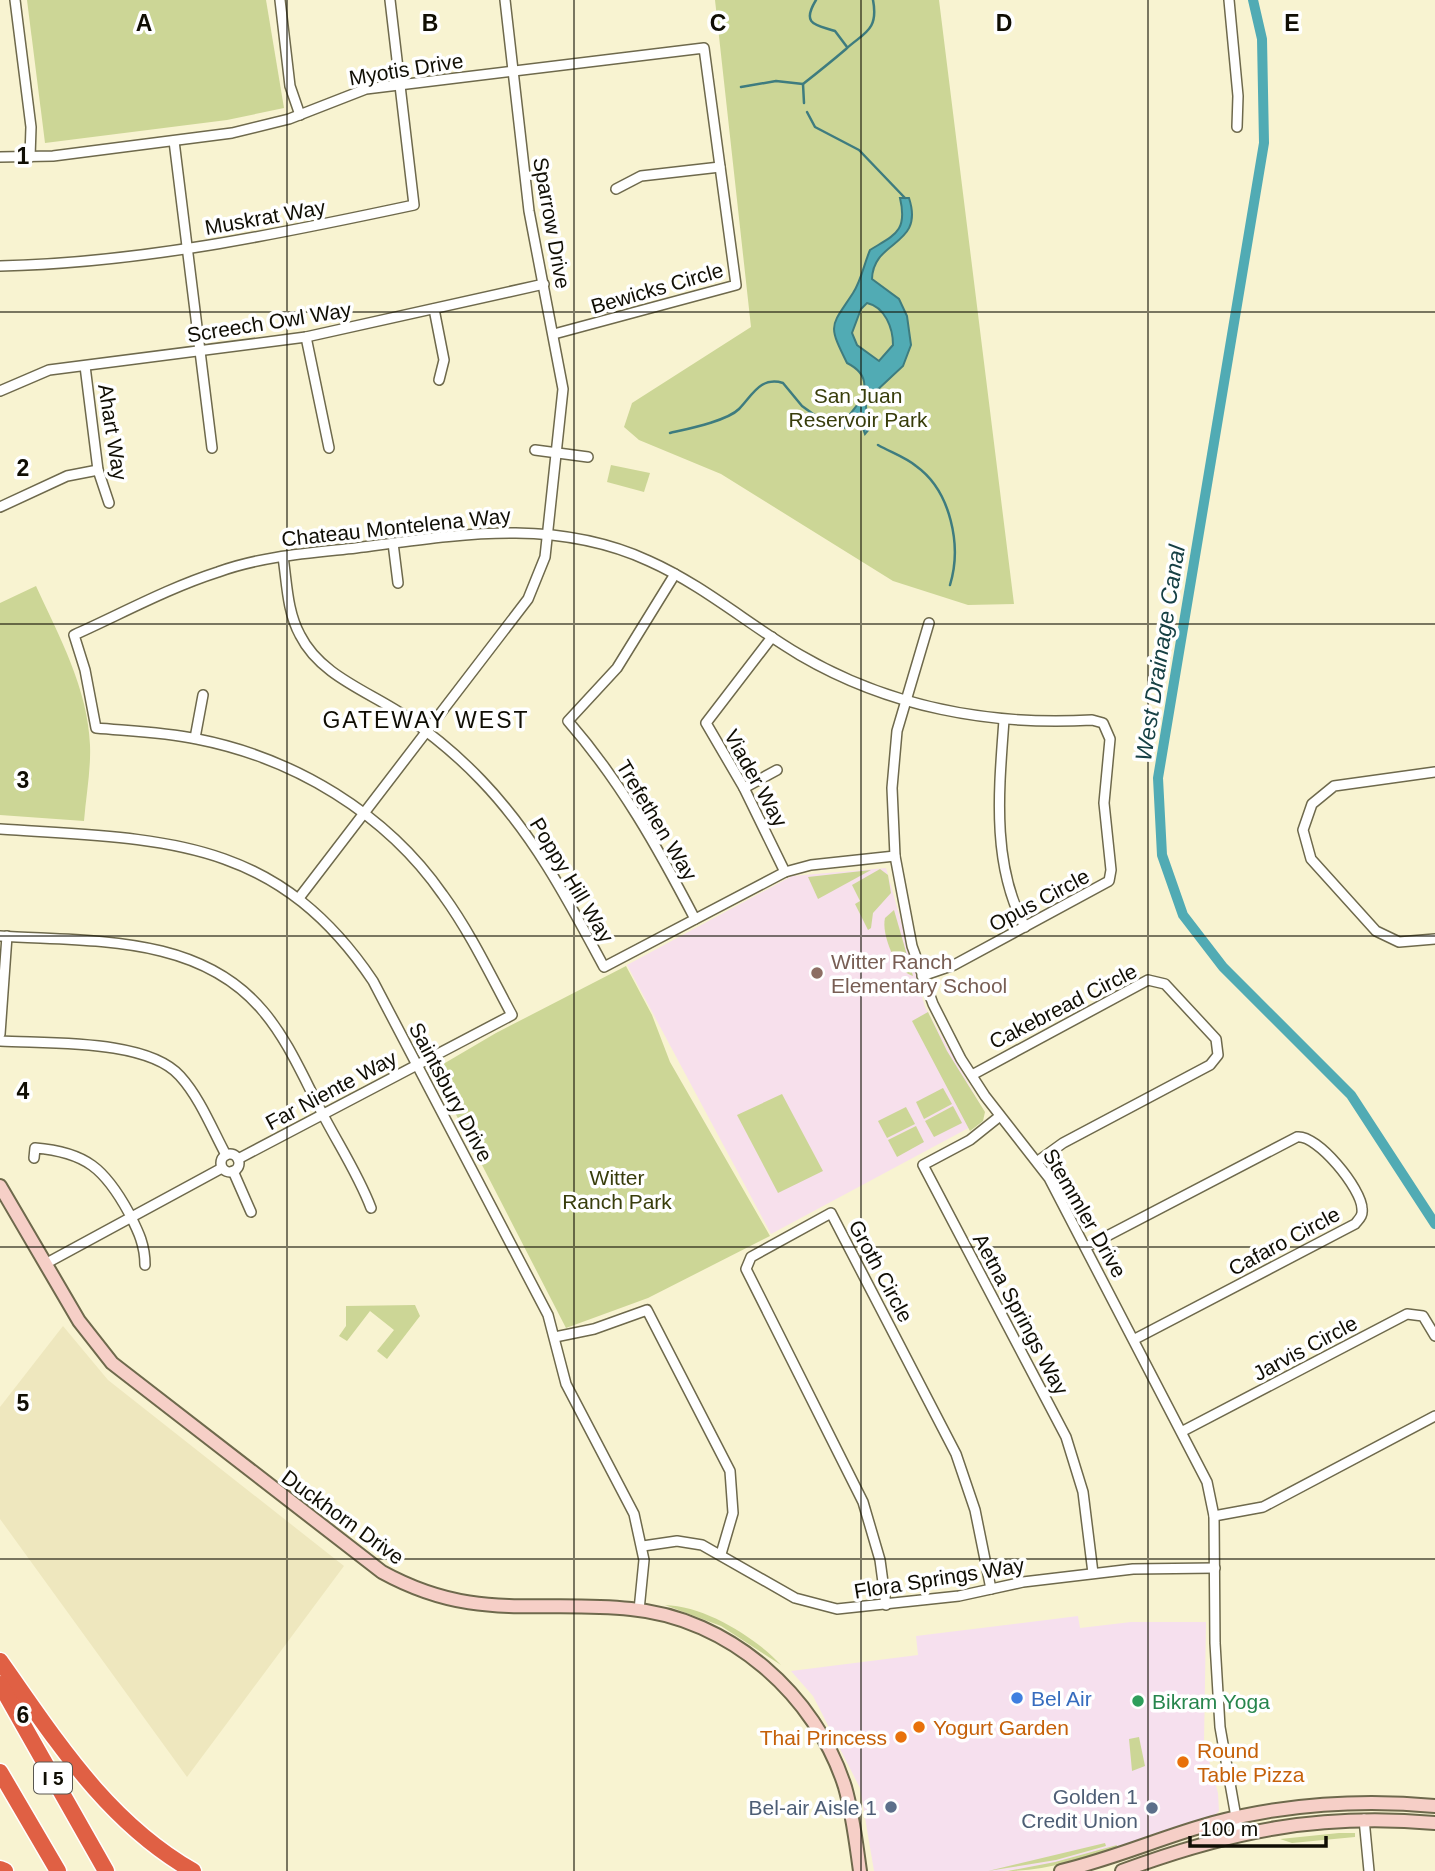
<svg xmlns="http://www.w3.org/2000/svg" width="1435" height="1871" font-family="Helvetica,sans-serif">
<rect width="100%" height="100%" fill="#f8f3d1"/>
<polygon fill="#f6e0ee" points="1078,1616 1080,1628 1131,1622 1206,1622 1204,1742 1218,1793 1219,1811 1214,1816 1116,1848 1044,1867 1002,1871 874,1871 860,1788 813,1696 791,1671 918,1655 916,1636"/>
<polygon fill="#eee7be" points="63,1326 108,1380 344,1566 187,1777 0,1519 0,1407"/>
<polygon fill="#f7e0ec" points="886,868 925,1007 984,1111 976,1124 771,1234 627,965 792,876"/>
<g fill="#ccd696">
<polygon points="27,0 266,0 284,108 227,120 45,143"/>
<polygon points="715,0 939,0 1014,604 968,605 893,581 721,474 639,440 624,427 632,403 751,327"/>
<polygon points="611,465 650,473 644,492 607,482"/>
<path d="M36,586C59,636 88,689 90,745C91,770 86,796 84,821L0,815V603Z"/>
<polygon points="880,869 888,875 891,893 873,913 871,928 868,930 855,904 860,901 852,885"/>
<polygon points="871,870 818,899 808,877"/>
<path d="M894,910L913,976C896,972 881,934 885,918Z"/>
<polygon points="626,966 652,1015 670,1062 770,1236 648,1298 566,1328 433,1070 496,1033"/>
<polygon points="928,1012 947,1051 985,1112 983,1121 970,1131 912,1021"/>
<polygon points="943,1088 952,1104 924,1119 916,1102"/>
<polygon points="782,1094 823,1171 778,1193 737,1115"/>
<polygon points="953,1106 962,1123 934,1137 925,1121"/>
<polygon points="906,1107 915,1124 887,1138 878,1121"/>
<polygon points="916,1126 924,1142 897,1157 888,1140"/>
<polygon points="415,1305 420,1316 387,1359 377,1351 394,1330 370,1311 347,1341 339,1336 346,1326 346,1306"/>
<path d="M665,1605C705,1606 755,1637 781,1665L721,1626Z"/>
<polygon points="1139,1737 1145,1766 1132,1771 1129,1739"/>
<polygon points="1339,1833 1355,1833 1355,1837 1292,1843 1280,1839"/>
<polygon points="1105,1843 1106,1846 1056,1860 988,1871"/>
<path d="M1117,1845L1116,1848C1081,1859 1045,1871 1008,1871L1055,1862Z"/>
</g>
<path fill="#51abb4" stroke="#3e7c7f" stroke-width="2" fill-rule="evenodd" d="M900,198H909C925,247 873,239 872,279L899,299L907,316L911,345L903,366L873,394L866,405L867,425L870,428L865,434L860,420L856,419L844,428L841,426C842,418 846,419 851,413C868,393 871,375 847,363C827,323 831,327 853,293C861,281 864,264 870,250C894,235 908,232 900,198ZM867,303C885,307 893,328 893,345L879,361L857,345L852,333L861,309Z"/>
<g fill="none" stroke-linecap="round" stroke-linejoin="round">
<g stroke="#3e7c7f" stroke-width="2.5">
<path d="M816,0C800,26 818,25 835,31L847,47"/>
<polyline points="803,84 804,103"/>
<path d="M741,87L776,81L803,84C817,73 832,61 846,49C863,33 879,31 873,0"/>
<polyline points="807,112 815,127 859,150 905,198"/>
<path d="M670,433C687,429 727,421 739,409C752,396 760,376 783,383L802,406L827,424"/>
<path d="M878,445C890,452 905,457 916,466C951,491 962,546 950,585"/>
</g>
<polyline stroke="#51abb4" stroke-width="10" points="1253,0 1262,39 1264,143 1158,778 1162,855 1183,915 1223,967 1351,1095 1435,1224"/>
<defs>
<g id="street">
<polyline points="15,0 31,127 30,157"/>
<polyline points="280,0 290,86 300,115"/>
<polyline points="1229,0 1238,96 1237,127"/>
<polyline points="174,141 212,448"/>
<polyline points="0,157 53,156 232,133 289,119 366,89 704,48 736,285 554,334"/>
<polyline points="616,189 641,176 720,167"/>
<path d="M0,266C140,263 278,234 414,205L390,0"/>
<polyline points="434,309 444,360 439,380"/>
<polyline points="306,337 329,448"/>
<polyline points="85,366 98,470 109,503"/>
<polyline points="0,391 49,370 306,337 544,284"/>
<polyline points="535,450 588,457"/>
<polyline points="0,507 67,476 98,470"/>
<polyline points="393,543 398,583"/>
<path d="M283,557C287,583 287,611 300,635C321,677 371,692 408,718C434,736 459,757 481,780C534,835 568,900 604,967L785,872L811,865L895,856"/>
<path d="M675,574L617,668L568,721C621,782 658,848 695,919"/>
<polyline points="929,623 897,731 892,788 895,856 912,946 933,1004 961,1059 985,1096 1049,1178 1207,1482 1214,1516 1215,1643 1220,1727 1239,1834"/>
<polyline points="772,637 706,723 744,788 785,872"/>
<path d="M1004,720C999,789 991,864 1025,927"/>
<polyline points="195,738 203,695"/>
<polyline points="1435,772 1334,786 1312,804 1303,830 1311,859 1376,931 1399,942 1435,939"/>
<polyline points="744,788 777,770"/>
<path d="M0,829C159,840 274,834 373,981L548,1315L566,1384L634,1514L644,1560L639,1610"/>
<polyline points="299,898 528,599 545,557 563,389 529,211 505,0"/>
<path d="M0,936C91,942 199,934 263,1011C286,1038 301,1072 317,1103C334,1138 357,1171 371,1208"/>
<polyline points="0,1034 7,936"/>
<path d="M0,1041C49,1044 147,1039 180,1076C200,1098 212,1129 226,1155"/>
<polyline points="972,1075 1148,980 1165,984 1216,1039 1218,1055 1210,1065 1063,1143 1038,1161"/>
<polyline points="1000,1116 970,1140 923,1165 1066,1437 1083,1492 1093,1573"/>
<circle cx="230" cy="1163" r="9"/>
<path d="M34,1158L35,1148C86,1152 105,1169 129,1213C138,1231 145,1244 145,1265"/>
<path d="M238,1159L512,1015C490,974 470,932 443,895C386,813 294,758 197,739C164,732 130,731 96,728L85,670L74,635C121,614 168,588 218,572C262,556 310,553 356,548C456,535 553,517 649,561C703,585 749,625 800,655C889,707 990,726 1092,720L1103,723L1110,739L1104,803L1111,870L1109,881L954,965L922,976"/>
<polyline points="233,1171 251,1212"/>
<path d="M1086,1247L1297,1137C1317,1134 1362,1189 1362,1209C1363,1216 1359,1219 1355,1224L1135,1339"/>
<polyline points="45,1264 222,1168"/>
<polyline points="555,1337 594,1329 647,1310 730,1471 733,1513 721,1554"/>
<polyline points="1183,1431 1407,1314 1423,1316 1435,1336"/>
<polyline points="1214,1516 1263,1507 1435,1416"/>
<polyline points="643,1546 677,1541 702,1545 795,1598 837,1609 959,1596 1023,1582 1133,1569 1215,1568"/>
<polyline points="886,1605 880,1560 863,1502 746,1269 751,1257 831,1213 956,1454 975,1510 991,1589"/>
<polyline points="1364,1819 1369,1871"/>
</g>
<g id="secondary">
<path d="M0,1186L79,1321L112,1363L382,1572C475,1623 535,1599 631,1609C729,1618 816,1695 845,1787C853,1815 856,1843 860,1871"/>
<path d="M1061,1871C1113,1859 1162,1837 1213,1823C1284,1804 1362,1799 1435,1806"/>
<path d="M1122,1871C1230,1831 1319,1813 1435,1823"/>
</g>
<g id="highway">
<path d="M0,1661C56,1740 106,1821 193,1871"/>
<polyline points="0,1684 106,1871"/>
<polyline points="0,1772 58,1871"/>
<polyline points="0,1869 5,1871"/>
</g>
</defs>
<use href="#street" stroke="#6e694c" stroke-width="12"/>
<use href="#secondary" stroke="#6e694c" stroke-width="16"/>
<use href="#highway" stroke="#fff" stroke-width="19"/>
<use href="#street" stroke="#fff" stroke-width="9"/>
<use href="#secondary" stroke="#f6cfc7" stroke-width="12"/>
<use href="#highway" stroke="#e06044" stroke-width="16"/>
</g>
<path fill="none" stroke="#100e04" stroke-width="2" stroke-opacity="0.55" d="M287,0V1871M574,0V1871M861,0V1871M1148,0V1871M0,312H1435M0,624H1435M0,936H1435M0,1247H1435M0,1559H1435"/>
<circle fill="#8d6e63" stroke="#fff" stroke-width="2.5" cx="817" cy="973" r="7"/>
<circle fill="#3f7fe0" stroke="#fff" stroke-width="2.5" cx="1017" cy="1698" r="7"/>
<circle fill="#2e9e5b" stroke="#fff" stroke-width="2.5" cx="1138" cy="1701" r="7"/>
<g fill="#e8710a" stroke="#fff" stroke-width="2.5">
<circle cx="919" cy="1727" r="7"/>
<circle cx="901" cy="1737" r="7"/>
<circle cx="1183" cy="1762" r="7"/>
</g>
<g fill="#5c6f8a" stroke="#fff" stroke-width="2.5">
<circle cx="891" cy="1807" r="7"/>
<circle cx="1152" cy="1808" r="7"/>
</g>
<g text-anchor="middle" dominant-baseline="central" stroke-width="7" stroke-linejoin="round" paint-order="stroke">
<rect fill="#fff" stroke="#58564f" stroke-width="2" x="34" y="1762.5" width="38" height="31" rx="5"/>
<g font-size="19" font-weight="bold" fill="#100e04">
<text x="53" y="1778">I 5</text>
</g>
<g font-size="21" fill="#100e04" stroke="#fff">
<text transform="translate(406 69) rotate(-9)">Myotis Drive</text>
<text transform="translate(265 217) rotate(-10)">Muskrat Way</text>
<text transform="translate(552 223) rotate(80)">Sparrow Drive</text>
<text transform="translate(657 288) rotate(-16)">Bewicks Circle</text>
<text transform="translate(269 322) rotate(-9)">Screech Owl Way</text>
<text transform="translate(113 432) rotate(81)">Ahart Way</text>
<text transform="translate(396 527) rotate(-6)">Chateau Montelena Way</text>
<text transform="translate(756 778) rotate(61)">Viader Way</text>
<text transform="translate(657 820) rotate(59)">Trefethen Way</text>
<text transform="translate(572 880) rotate(59)">Poppy Hill Way</text>
<text transform="translate(1039 900) rotate(-28)">Opus Circle</text>
<text transform="translate(1063 1006) rotate(-27)">Cakebread Circle</text>
<text transform="translate(331 1090) rotate(-28)">Far Niente Way</text>
<text transform="translate(451 1092) rotate(62)">Saintsbury Drive</text>
<text transform="translate(1085 1213) rotate(60)">Stemmler Drive</text>
<text transform="translate(1284 1241) rotate(-28)">Cafaro Circle</text>
<text transform="translate(881 1271) rotate(62)">Groth Circle</text>
<text transform="translate(1021 1314) rotate(62)">Aetna Springs Way</text>
<text transform="translate(1305 1348) rotate(-28)">Jarvis Circle</text>
<text transform="translate(343 1517) rotate(36)">Duckhorn Drive</text>
<text transform="translate(939 1578) rotate(-9)">Flora Springs Way</text>
</g>
<g font-size="21" fill="#383d0b" stroke="#fff">
<text x="858" y="395">San Juan<tspan x="858" dy="24">Reservoir Park</tspan></text>
<text x="617" y="1177">Witter<tspan x="617" dy="24">Ranch Park</tspan></text>
</g>
<g font-size="21" fill="#785e54" stroke="#fff" text-anchor="start">
<text x="831" y="961">Witter Ranch<tspan x="831" dy="24">Elementary School</tspan></text>
</g>
<g font-size="21" fill="#366cbe" stroke="#fff" text-anchor="start">
<text x="1031" y="1698">Bel Air</text>
</g>
<g font-size="21" fill="#27864d" stroke="#fff" text-anchor="start">
<text x="1152" y="1701">Bikram Yoga</text>
</g>
<g font-size="21" fill="#c56008" stroke="#fff" text-anchor="start">
<text x="933" y="1727">Yogurt Garden</text>
<text x="887" y="1737" text-anchor="end">Thai Princess</text>
<text x="1197" y="1750">Round<tspan x="1197" dy="24">Table Pizza</tspan></text>
</g>
<g font-size="21" fill="#4e5e75" stroke="#fff" text-anchor="end">
<text x="1138" y="1796">Golden 1<tspan x="1138" dy="24">Credit Union</tspan></text>
<text x="877" y="1807">Bel-air Aisle 1</text>
</g>
<g font-size="23" font-style="italic" fill="#164044" stroke="#fff">
<text transform="translate(1160 653) rotate(-81)">West Drainage Canal</text>
</g>
<g font-size="23" letter-spacing="2" fill="#100e04" stroke="#fff">
<text x="426" y="720">GATEWAY WEST</text>
</g>
</g>
<g font-size="23" text-anchor="middle" font-weight="bold" fill="#100e04" stroke="#fff" stroke-width="7" stroke-linejoin="round" paint-order="stroke">
<text x="144" y="31">A</text>
<text x="430" y="31">B</text>
<text x="718" y="31">C</text>
<text x="1004" y="31">D</text>
<text x="1292" y="31">E</text>
<text x="23" y="164">1</text>
<text x="23" y="476">2</text>
<text x="23" y="788">3</text>
<text x="23" y="1099">4</text>
<text x="23" y="1411">5</text>
<text x="23" y="1723">6</text>
</g>
<path d="M1190 1836v10h136v-10" fill="none" stroke="#100e04" stroke-width="3.5"/>
<text x="1200" y="1836" font-size="21" fill="#100e04" stroke="#ffffff" stroke-width="5" paint-order="stroke">100 m</text>
</svg>
